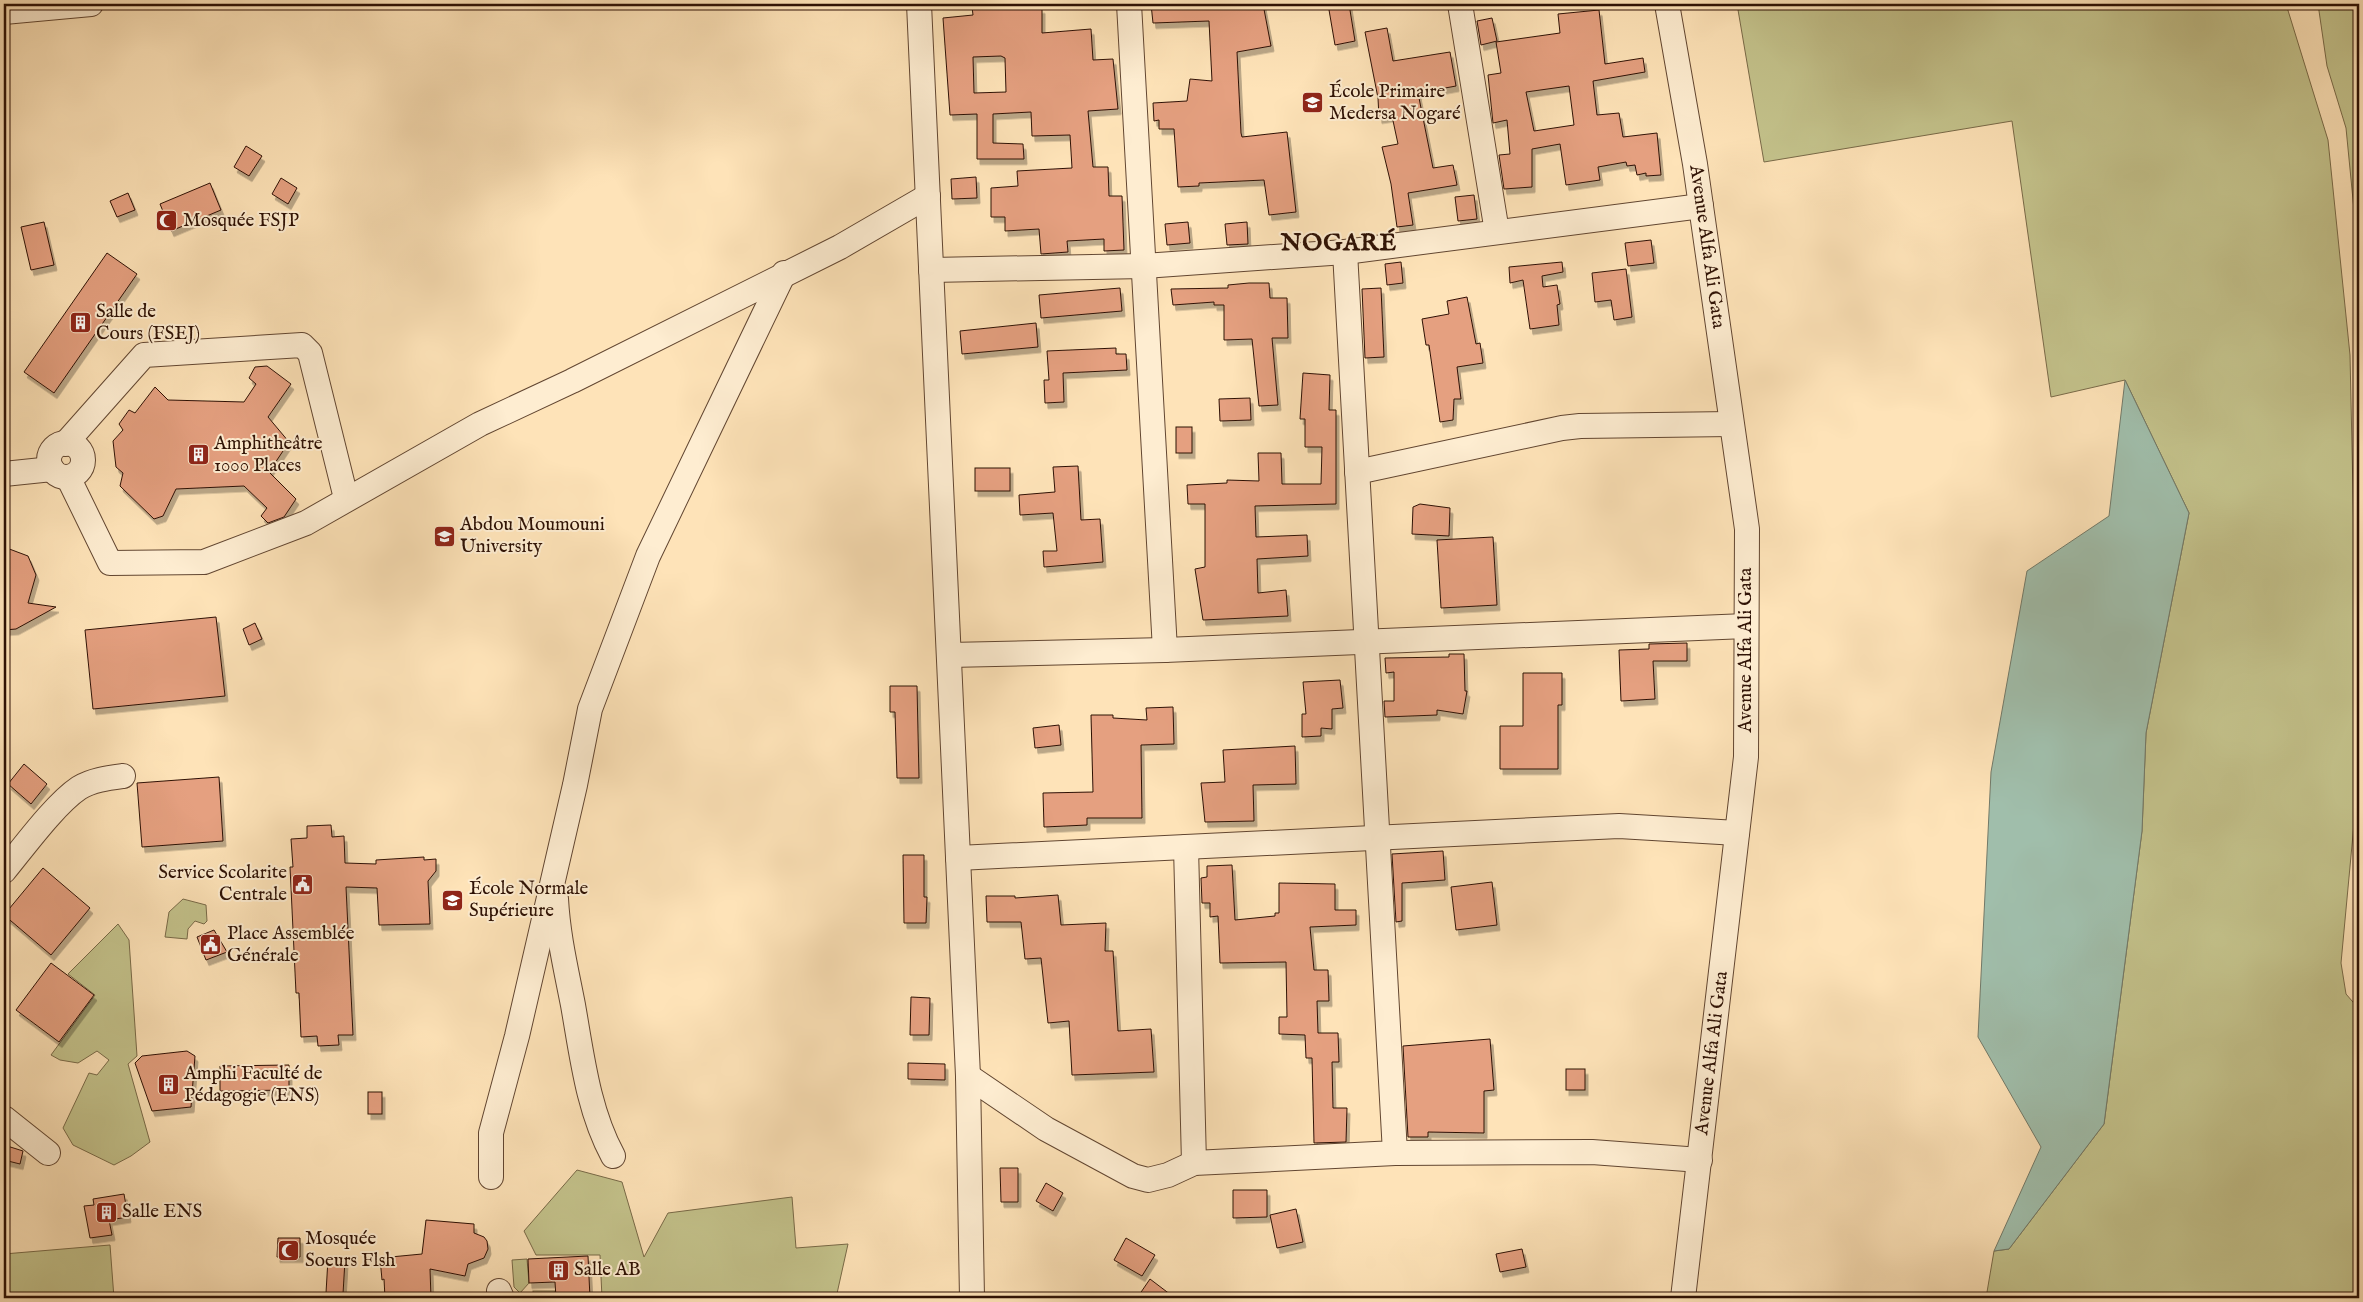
<svg xmlns="http://www.w3.org/2000/svg" width="2363" height="1302" font-family="'IM FELL English',serif">
<defs>
<filter id="shadow"><feDropShadow dx="3" dy="5.5" stdDeviation="0" flood-color="#0004"/></filter>
</defs>
<rect width="100%" height="100%" fill="#fee3b8"/>
<filter id="stains"><feTurbulence type="fractalNoise" baseFrequency=".004" numOctaves="4"/><feColorMatrix values="0 0 0 0 .2 0 0 0 0 .09 0 0 0 0 .02 0 0 0 .5 -.17"/></filter>
<radialGradient id="worn" r=".72"><stop offset=".6" stop-color="#630" stop-opacity="0"/><stop offset="1" stop-color="#630" stop-opacity=".3"/></radialGradient>
<g fill="#c4c38c" stroke="#796a48">
<polygon points="1737,4 2286,4 2328,140 2350,355 2359,770 2341,963 2346,994 2359,1009 2359,1298 1986,1298 1994,1251 2009,1249 2104,1124 2142,831 2146,733 2189,513 2125,380 2051,397 2012,121 1764,162"/>
<polygon points="2318,4 2359,4 2359,261 2346,128 2327,66"/>
<polygon points="183,899 206,905 207,921 204,924 195,921 188,929 187,939 165,937 169,912"/>
<polygon points="118,924 129,940 137,1056 128,1064 150,1142 131,1156 114,1165 73,1145 63,1128 89,1073 97,1075 109,1060 97,1051 78,1063 60,1060 51,1055 95,995 68,974"/>
<polygon points="577,1170 622,1182 644,1257 668,1213 792,1197 796,1248 848,1244 836,1298 602,1298 600,1255 536,1255 524,1231"/>
<polygon points="110,1245 114,1298 4,1298 4,1254"/>
<polygon points="527,1259 529,1283 520,1293 514,1287 512,1260"/>
<rect x="533" y="1291" width="22" height="7"/>
</g>
<polygon fill="#a0beab" stroke="#727968" points="2125,380 2189,513 2146,733 2142,831 2104,1124 2009,1249 1994,1251 2041,1147 1978,1037 1991,772 2027,571 2109,516"/>
<g fill="#e5a080" stroke="#2e1104" fill-rule="evenodd" filter="url(#shadow)">
<polygon points="1151,4 1263,4 1271,46 1237,52 1241,133 1242,137 1287,132 1296,212 1269,215 1264,180 1199,183 1199,186 1178,187 1174,129 1159,129 1159,120 1154,121 1153,103 1187,101 1190,79 1212,81 1209,21 1153,23"/>
<polygon points="1328,4 1349,4 1355,41 1335,45"/>
<path d="M1019,5L1020,8H1042V33L1091,29L1093,60L1113,59L1118,109L1088,111L1093,167H1108L1109,196H1122L1124,250L1104,251V239L1067,241L1068,252L1041,254L1039,229L1005,231V217H991V188L1018,186L1017,171L1072,168L1070,135L1032,136L1031,112L993,114V143L1023,144L1024,159H977V114L950,115L943,18L973,15L972,7ZM1001,56L1005,58L1006,92L974,93L973,57Z"/>
<path d="M1599,10L1605,64L1643,58L1645,72L1593,81L1597,115L1619,113L1623,137L1657,133L1661,175L1646,176V173L1637,175L1635,165L1627,166L1626,162L1598,167L1600,180L1566,185L1560,144L1532,149V187L1504,189L1499,155L1510,154L1507,120L1493,123L1488,75L1501,73L1496,42L1560,33L1558,14ZM1569,86L1574,125L1534,131L1526,92Z"/>
<polygon points="1492,18 1497,41 1481,45 1477,21"/>
<polygon points="1387,28 1393,61 1450,52 1456,86 1418,93 1433,168 1453,165 1457,185 1408,193 1413,225 1397,227 1391,184 1382,147 1398,144 1392,116 1379,118 1378,98 1365,32"/>
<polygon points="246,146 262,156 249,176 234,167"/>
<polygon points="976,177 977,198 952,199 951,179"/>
<polygon points="281,178 297,188 288,204 272,194"/>
<polygon points="210,183 221,210 171,231 160,204"/>
<polygon points="128,193 135,210 117,217 110,201"/>
<polygon points="1474,195 1477,219 1458,221 1455,197"/>
<polygon points="44,222 54,265 31,270 21,227"/>
<polygon points="1188,222 1190,243 1167,245 1165,224"/>
<polygon points="1247,222 1248,244 1227,245 1225,224"/>
<polygon points="1651,240 1654,263 1628,266 1625,243"/>
<polygon points="107,253 137,274 54,393 24,372"/>
<polygon points="1401,262 1403,283 1387,285 1385,264"/>
<polygon points="1562,262 1563,272 1542,276 1543,287 1557,285 1560,304 1557,305 1559,325 1530,329 1523,280 1510,283 1509,267"/>
<polygon points="1626,269 1632,317 1614,320 1611,300 1595,302 1592,273"/>
<polygon points="1249,283 1269,283 1270,298 1287,298 1288,338 1272,338 1278,405 1259,406 1252,339 1224,340 1224,305 1214,305 1214,302 1173,305 1171,289 1228,288 1228,285"/>
<polygon points="1120,288 1122,311 1041,318 1039,295"/>
<polygon points="1381,288 1384,357 1365,358 1362,289"/>
<polygon points="1467,297 1476,344 1480,343 1483,363 1457,367 1461,399 1454,399 1453,420 1440,422 1429,345 1426,345 1422,319 1449,314 1447,301"/>
<polygon points="1036,323 1038,347 962,354 960,331"/>
<polygon points="1116,348 1116,354 1126,354 1127,370 1063,373 1064,402 1045,403 1044,380 1049,380 1047,351"/>
<polygon points="267,366 291,384 268,417 289,442 269,472 296,499 284,517 268,523 261,516 267,508 244,486 176,489 163,516 154,519 120,486 123,473 116,467 113,441 123,430 119,424 129,410 135,413 155,387 168,400 244,402 256,384 249,378 255,367"/>
<polygon points="1303,373 1330,375 1329,410 1336,410 1336,504 1255,506 1256,537 1307,535 1308,556 1257,559 1258,593 1286,590 1288,616 1203,620 1195,569 1205,567 1205,504 1188,504 1187,485 1227,483 1227,480 1259,481 1258,453 1281,453 1282,484 1321,484 1322,447 1305,447 1305,419 1300,419"/>
<polygon points="1250,398 1251,420 1220,421 1219,399"/>
<rect x="1176" y="427" width="16" height="26"/>
<polygon points="1078,466 1081,520 1100,519 1103,562 1044,567 1043,551 1057,551 1053,513 1020,515 1019,495 1055,492 1053,467"/>
<rect x="975" y="468" width="35" height="23"/>
<polygon points="1420,504 1450,508 1449,536 1412,534 1413,507"/>
<polygon points="1493,537 1497,605 1441,608 1437,540"/>
<polygon points="4,547 28,556 36,575 28,603 56,607 16,629 4,630"/>
<polygon points="216,617 225,696 93,709 85,630"/>
<polygon points="255,623 262,639 249,645 243,629"/>
<polygon points="1687,643 1687,661 1653,661 1655,699 1621,701 1619,650 1649,649 1649,644"/>
<polygon points="1449,654 1464,654 1465,691 1467,691 1463,714 1437,710 1437,715 1385,717 1384,701 1394,701 1394,672 1386,673 1385,658 1449,657"/>
<polygon points="1523,673 1562,673 1562,705 1558,705 1558,769 1500,769 1500,726 1523,726"/>
<polygon points="1340,680 1343,708 1332,709 1332,729 1321,728 1321,736 1302,737 1302,714 1306,714 1303,682"/>
<polygon points="890,686 917,686 919,778 897,778 895,712 890,712"/>
<polygon points="1173,707 1174,744 1141,745 1142,818 1087,818 1087,825 1044,827 1043,793 1093,792 1091,715 1113,715 1113,718 1147,720 1146,708"/>
<polygon points="1059,725 1061,745 1035,748 1033,728"/>
<polygon points="1295,746 1296,784 1253,785 1254,821 1205,822 1201,783 1225,782 1223,750"/>
<polygon points="24,764 47,784 31,804 8,784"/>
<polygon points="219,777 223,841 142,847 137,783"/>
<polygon points="331,825 332,837 344,836 345,863 376,864 376,860 424,857 424,860 436,859 436,871 428,881 430,924 379,925 377,888 346,887 353,1035 338,1035 339,1045 318,1046 317,1036 301,1037 299,993 296,993 290,867 293,867 291,839 307,838 307,826"/>
<polygon points="1443,851 1445,880 1402,883 1402,921 1396,922 1392,854"/>
<polygon points="903,855 924,855 924,897 927,897 926,923 904,923"/>
<polygon points="1232,865 1235,920 1275,916 1275,913 1279,913 1279,883 1335,884 1335,910 1356,910 1356,925 1310,927 1314,970 1328,970 1329,1001 1317,1001 1318,1033 1338,1033 1339,1062 1332,1062 1333,1108 1347,1108 1346,1142 1314,1143 1312,1058 1306,1058 1305,1035 1279,1034 1279,1017 1287,1017 1286,962 1220,963 1218,916 1210,917 1210,903 1202,903 1201,878 1207,877 1207,866"/>
<polygon points="43,868 90,908 51,955 4,915"/>
<polygon points="1492,882 1497,925 1456,930 1451,887"/>
<polygon points="1058,895 1061,925 1106,923 1105,951 1113,951 1118,1031 1151,1029 1154,1072 1072,1075 1069,1021 1048,1023 1041,958 1025,959 1021,922 987,922 986,896 1015,896 1015,898"/>
<polygon points="214,930 227,952 206,960 197,937"/>
<polygon points="51,963 94,995 59,1042 16,1010"/>
<polygon points="911,997 930,998 929,1035 910,1035"/>
<polygon points="1490,1039 1494,1090 1484,1091 1484,1133 1428,1132 1428,1137 1408,1137 1403,1046"/>
<polygon points="187,1051 195,1056 191,1107 152,1111 135,1063 142,1056"/>
<polygon points="908,1063 945,1064 945,1080 908,1079"/>
<polygon points="289,1065 289,1090 220,1091 220,1066"/>
<rect x="1566" y="1069" width="19" height="21"/>
<rect x="368" y="1092" width="14" height="22"/>
<polygon points="4,1145 23,1151 20,1164 4,1160"/>
<polygon points="1000,1168 1018,1168 1018,1202 1001,1202"/>
<polygon points="1046,1183 1063,1193 1053,1211 1036,1201"/>
<polygon points="1233,1190 1267,1190 1267,1217 1233,1218"/>
<polygon points="124,1194 128,1217 109,1220 112,1235 90,1238 84,1206 94,1205 93,1199"/>
<polygon points="1296,1209 1303,1242 1277,1248 1270,1215"/>
<polygon points="426,1220 474,1224 474,1233 484,1237 487,1241 488,1249 484,1258 468,1264 465,1276 430,1269 431,1298 385,1298 384,1279 382,1280 380,1258 422,1254"/>
<polygon points="278,1238 300,1238 300,1257 277,1257"/>
<polygon points="1126,1238 1155,1255 1142,1276 1114,1260"/>
<polygon points="1522,1249 1526,1267 1500,1272 1496,1254"/>
<polygon points="588,1256 590,1298 556,1298 555,1282 529,1283 528,1259"/>
<polygon points="328,1259 345,1260 343,1294 326,1293"/>
<polygon points="1150,1279 1175,1298 1137,1298"/>
</g>
<g fill="none" stroke-linecap="round" stroke-linejoin="round">
<defs>
<g id="minor">
<polyline points="919,4 968,1076 972,1298"/>
<polyline points="1129,4 1165,650"/>
<polyline points="1460,4 1497,232"/>
<path id="s1" d="M1667,4L1695,164L1747,529L1746,757L1683,1298"/>
<polyline points="4,12 91,4"/>
<polyline points="931,270 1144,266 1345,252 1701,206"/>
<circle cx="66" cy="460" r="17"/>
<polyline points="65,444 144,355 302,345 310,353 346,498"/>
<polyline points="1357,472 1562,428 1580,426 1731,424"/>
<polyline points="4,474 52,469"/>
<polyline points="68,477 110,563 204,562 306,523 480,424 572,381 840,247 928,196"/>
<polyline points="949,655 1165,650 1746,626"/>
<polyline points="1186,847 1194,1163"/>
<polyline points="958,858 1619,826 1737,833"/>
<path d="M4,871C23,848 55,804 79,788C92,780 108,778 123,776"/>
<path d="M556,899C558,936 566,969 573,1005C582,1056 588,1110 613,1156"/>
<polyline points="968,1076 1046,1129 1133,1176 1148,1180 1168,1175 1194,1163 1395,1153 1345,252"/>
<polyline points="4,1118 48,1153"/>
<polyline points="1395,1153 1592,1152 1700,1160"/>
<polyline points="491,1177 491,1133 517,1036 575,785 590,709 648,556 784,273"/>
<polyline points="499,1291 502,1298"/>
</g>
</defs>
<use href="#minor" stroke="#624631" stroke-width="26"/>
<use href="#minor" stroke="#feedd1" stroke-width="24"/>
</g>
<defs>
<symbol id="school-square" viewBox="-11 -11 22 22"><rect x="-9" y="-9" width="18" height="18" rx="4" fill="#8f2418" stroke="#feedd1"/><path d="M0-5L7-2L0 1L-7-2ZM-4 1L0 2.5L4 1V4Q0 6-4 4Z" fill="#fff"/></symbol>
<symbol id="mosque-square" viewBox="-11 -11 22 22"><rect x="-9" y="-9" width="18" height="18" rx="4" fill="#8f2418" stroke="#feedd1"/><path d="M3.5-4.9A6 6 0 1 0 3.5 4.9A5 5 0 1 1 3.5-4.9Z" fill="#fff"/></symbol>
<symbol id="building-square" viewBox="-11 -11 22 22"><rect x="-9" y="-9" width="18" height="18" rx="4" fill="#8f2418" stroke="#feedd1"/><path d="M-4-6H4V6H1V3H-1V6H-4ZM-2.5-4.3h1.7v1.8h-1.7ZM.8-4.3h1.7v1.8H.8ZM-2.5-1h1.7V.8h-1.7ZM.8-1h1.7V.8H.8Z" fill="#fff"/></symbol>
<symbol id="university-square" viewBox="-11 -11 22 22"><rect x="-9" y="-9" width="18" height="18" rx="4" fill="#8f2418" stroke="#feedd1"/><path d="M0-5L7-2L0 1L-7-2ZM-4 1L0 2.5L4 1V4Q0 6-4 4Z" fill="#fff"/></symbol>
<symbol id="civic-square" viewBox="-11 -11 22 22"><rect x="-9" y="-9" width="18" height="18" rx="4" fill="#8f2418" stroke="#feedd1"/><path d="M-.6-6.5H3V-4.5H.6V-3L4-1V1h2V6H-6V1h2V-1L-.6-3ZM-1.2 2.5V6h2.4V2.5Z" fill="#fff"/></symbol>
</defs>
<g fill-rule="evenodd">
<use href="#school-square" x="1300" y="90" width="25" height="25"/>
<use href="#mosque-square" x="154" y="208" width="25" height="25"/>
<use href="#building-square" x="68" y="310" width="25" height="25"/>
<use href="#building-square" x="186" y="442" width="25" height="25"/>
<use href="#university-square" x="432" y="524" width="25" height="25"/>
<use href="#civic-square" x="290" y="872" width="25" height="25"/>
<use href="#university-square" x="440" y="888" width="25" height="25"/>
<use href="#civic-square" x="198" y="932" width="25" height="25"/>
<use href="#building-square" x="156" y="1072" width="25" height="25"/>
<use href="#building-square" x="94" y="1200" width="25" height="25"/>
<use href="#mosque-square" x="276" y="1238" width="25" height="25"/>
<use href="#building-square" x="546" y="1258" width="25" height="25"/>
</g>
<g text-anchor="middle" dominant-baseline="central" stroke-width="4" stroke-linejoin="round" paint-order="stroke">
<g font-size="19" fill="#2e1104" stroke="#feedd1" text-anchor="start">
<text x="1329" y="92">École Primaire<tspan x="1329" dy="22">Medersa Nogaré</tspan></text>
<text x="183" y="221">Mosquée FSJP</text>
<text x="96" y="312">Salle de<tspan x="96" dy="22">Cours (FSEJ)</tspan></text>
<text x="214" y="444">Amphitheâtre<tspan x="214" dy="22">1000 Places</tspan></text>
<text x="460" y="525">Abdou Moumouni<tspan x="460" dy="22">University</tspan></text>
<text x="287" y="873" text-anchor="end">Service Scolarite<tspan x="287" dy="22">Centrale</tspan></text>
<text x="469" y="889">École Normale<tspan x="469" dy="22">Supérieure</tspan></text>
<text x="227" y="934">Place Assemblée<tspan x="227" dy="22">Générale</tspan></text>
<text x="184" y="1074">Amphi Faculté de<tspan x="184" dy="22">Pédagogie (ENS)</tspan></text>
<text x="122" y="1212">Salle ENS</text>
<text x="305" y="1239">Mosquée<tspan x="305" dy="22">Soeurs Flsh</tspan></text>
<text x="574" y="1270">Salle AB</text>
</g>
<g font-size="19" fill="#2e1104" stroke="#feedd1">
<text stroke="none"><textPath href="#s1" startOffset="246">Avenue Alfa Ali Gata</textPath></text>
<text transform="translate(1746 650) rotate(-90)">Avenue Alfa Ali Gata</text>
<text transform="translate(1712 1053) rotate(-83)">Avenue Alfa Ali Gata</text>
</g>
<g font-size="24" font-weight="bold" letter-spacing="1" fill="#2e1104" stroke="#feedd1">
<text x="1339" y="243">NOGARÉ</text>
</g>
</g>
<rect width="2363" height="1302" fill="none" stroke="#fee3b8" stroke-width="20"/>
<rect x="5" y="5" width="2353" height="1292" fill="none" stroke="#2e1104" stroke-width="2.5"/>
<rect x="10" y="10" width="2343" height="1282" fill="none" stroke="#2e1104"/>
<rect width="100%" height="100%" filter="url(#stains)"/>
<rect width="100%" height="100%" fill="url(#worn)"/>
</svg>
